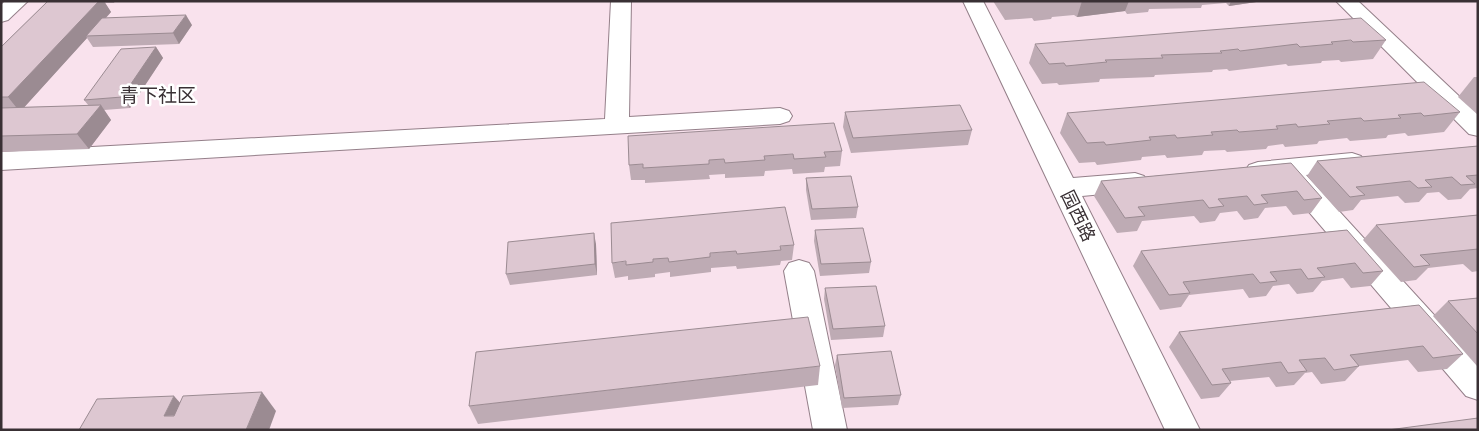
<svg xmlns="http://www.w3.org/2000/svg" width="1479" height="431" font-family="Helvetica,'Noto Sans SC',sans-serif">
<rect width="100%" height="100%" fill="#f9e2ed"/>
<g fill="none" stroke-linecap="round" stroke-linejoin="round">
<defs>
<g id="minor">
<polygon points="611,1 631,1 629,117 780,108 789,111 792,116 789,121 780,124 1,170 1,152 605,119"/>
<polygon points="963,1 983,1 1073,178 1135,173 1144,176 1148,182 1144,188 1135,191 1082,196 1200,430 1165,430"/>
<polygon points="1336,1 1358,1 1478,114 1478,136 1469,134"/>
<polygon points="1352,153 1361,156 1365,162 1361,168 1306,175 1478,363 1478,400 1466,396 1280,178 1258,180 1249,177 1245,171 1249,165 1258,162"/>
<polygon points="799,260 809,263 814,271 847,430 813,430 784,271 789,263"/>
</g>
<polygon id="major" points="5,1 28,1 8,20 1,22 1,5"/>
</defs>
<use href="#minor" stroke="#947f89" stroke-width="2"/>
<use href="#major" stroke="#947f89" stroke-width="2"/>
<use href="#minor" fill="#fff" fill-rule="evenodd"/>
<use href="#major" fill="#fff" fill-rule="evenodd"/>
</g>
<g fill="#beabb4">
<polygon points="48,1 115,1 114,3 105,3 111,12 106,18 192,25 179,44 93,47 87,38 24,107 89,106 84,100 156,47 163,58 130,108 104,110 111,120 89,149 1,152 1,47"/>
<polygon points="993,1 1263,1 1229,6 1226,3 1202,5 1201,8 1149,9 1148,12 1127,14 1125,11 1077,17 1074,15 1052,17 1051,19 1034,21 1032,18 1005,20"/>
<polygon points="1386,40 1373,59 1341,62 1339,60 1322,61 1321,63 1288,66 1286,64 1229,71 1227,69 1213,70 1212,72 1155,75 1154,77 1100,79 1099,82 1059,85 1057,83 1042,84 1029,63 1035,44"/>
<polygon points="1474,77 1478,77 1478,115 1458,97"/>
<polygon points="845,112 972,130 968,145 851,153 843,127"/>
<polygon points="1460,112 1444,132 1408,136 1405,133 1388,135 1386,138 1350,141 1347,138 1319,141 1317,144 1285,147 1283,144 1268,146 1266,149 1227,152 1225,150 1204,151 1202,155 1167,158 1165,155 1142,157 1141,160 1097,165 1095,162 1079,163 1060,133 1067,113"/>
<polygon points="1478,146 1478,188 1470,189 1461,199 1448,200 1439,192 1427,193 1419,202 1405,203 1398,196 1361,200 1353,210 1339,212 1307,176 1317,161"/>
<polygon points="842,151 840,166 825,167 824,172 793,174 792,169 765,171 764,176 725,178 725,174 709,175 710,179 645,183 645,180 631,180 629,165"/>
<polygon points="1291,163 1322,198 1311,213 1293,215 1286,206 1265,208 1258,218 1244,220 1237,211 1220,213 1215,221 1200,223 1194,216 1142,221 1137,231 1117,233 1094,196 1101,181"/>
<polygon points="806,178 858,207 856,218 811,220 806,190"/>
<polygon points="1478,215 1478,271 1472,272 1463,264 1428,268 1416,280 1401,282 1363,240 1376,225"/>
<polygon points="815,230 871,262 869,273 820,276 814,241"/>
<polygon points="1347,230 1383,271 1370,286 1351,288 1343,278 1322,281 1313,292 1297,294 1289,284 1273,286 1266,296 1249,298 1243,289 1189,295 1181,307 1160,310 1133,266 1141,251"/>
<polygon points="596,244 597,275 510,285 506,274"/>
<polygon points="794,245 792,260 781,261 780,265 737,269 736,266 711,268 711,272 670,277 670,272 655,274 655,277 628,280 628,276 615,278 612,263"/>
<polygon points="825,288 885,326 883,337 831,340 824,299"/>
<polygon points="1478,298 1478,366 1477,366 1433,316 1448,301"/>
<polygon points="1419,305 1463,354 1447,369 1418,372 1408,360 1359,366 1345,381 1321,384 1312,372 1305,373 1294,385 1276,387 1269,377 1230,381 1231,383 1219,397 1201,399 1169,347 1179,332"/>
<polygon points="837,355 901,395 898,405 842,408 835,365"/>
<polygon points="820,366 818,385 478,424 469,406"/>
</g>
<g fill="#9b8b92">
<polygon points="99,1 104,1 111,12 89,36 86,36 87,38 20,112 8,97"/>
<polygon points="1082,1 1129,1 1125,11 1077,17"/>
<polygon points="1231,1 1263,1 1229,6"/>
<polygon points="186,15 192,25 179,44 173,33"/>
<polygon points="156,47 163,58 130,108 122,97"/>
<polygon points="101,105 111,120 89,149 77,134"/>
<polygon points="594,233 596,244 597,275 595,264"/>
<polygon points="262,392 276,411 269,430 246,430"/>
<polygon points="174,396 191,415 164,416"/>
</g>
<g fill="#ddc7d1" stroke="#9b8b92">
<polygon points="48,1 99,1 8,97 1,97 1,47"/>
<polygon points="186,15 173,33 86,36 102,18"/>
<polygon points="1361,18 1386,40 1353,42 1351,40 1331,42 1333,44 1300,47 1297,44 1240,51 1238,49 1220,51 1222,53 1161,55 1163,58 1105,60 1107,62 1066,66 1064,63 1049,64 1035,44"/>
<polygon points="156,47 122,97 84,100 121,49"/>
<polygon points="1424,82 1460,112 1424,116 1421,113 1398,115 1401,118 1364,121 1361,118 1327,121 1330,124 1298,127 1296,124 1276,126 1278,129 1239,132 1237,130 1211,132 1213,135 1177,138 1175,135 1149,137 1151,140 1106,145 1104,142 1087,143 1067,113"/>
<polygon points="101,105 77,134 1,136 1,108"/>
<polygon points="960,105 972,130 853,138 845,112"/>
<polygon points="834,123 842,151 824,152 826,157 794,159 793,154 764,156 765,160 725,163 724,159 709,160 709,164 643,168 643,164 629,165 628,136"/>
<polygon points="1478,146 1478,175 1466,176 1475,184 1461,185 1452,177 1425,180 1432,187 1418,188 1410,181 1356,187 1365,195 1350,197 1317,161"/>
<polygon points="1291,163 1322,198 1304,200 1297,191 1261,195 1268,203 1254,205 1247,196 1218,199 1224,206 1209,208 1203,200 1138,207 1145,216 1125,218 1101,181"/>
<polygon points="851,176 858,207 812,209 806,178"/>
<polygon points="785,207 794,245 780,246 781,250 737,254 736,251 710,253 710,257 669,262 668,258 653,259 653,262 626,265 626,261 612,263 611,223"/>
<polygon points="1478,215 1478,249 1420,255 1430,265 1414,267 1376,225"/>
<polygon points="863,228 871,262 821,264 815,230"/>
<polygon points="1347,230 1383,271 1363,273 1355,263 1317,268 1325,277 1308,279 1301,269 1270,272 1277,281 1260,283 1253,274 1183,282 1190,293 1169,295 1141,251"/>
<polygon points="594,233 595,264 506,274 508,242"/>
<polygon points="876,286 885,326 833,329 825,288"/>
<polygon points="1478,298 1478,334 1448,301"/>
<polygon points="1419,305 1463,354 1433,358 1423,346 1350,355 1359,366 1334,370 1325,358 1299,360 1307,371 1288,373 1281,362 1222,369 1231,383 1212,385 1179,332"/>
<polygon points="808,317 820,366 469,406 476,352"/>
<polygon points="891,351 901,395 844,398 837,355"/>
<polygon points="262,392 246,430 79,430 97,399 174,396 164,416 174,416 183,396"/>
<polygon points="1478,418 1478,430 1388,430"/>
</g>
<g text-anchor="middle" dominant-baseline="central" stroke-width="5" stroke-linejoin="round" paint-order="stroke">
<g font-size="18" fill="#393034" stroke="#fff">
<text transform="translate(1078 216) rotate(64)">园西路</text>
</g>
<g font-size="19" fill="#393034" stroke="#fff">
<text x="158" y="95">青下社区</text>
</g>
</g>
<rect width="1479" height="431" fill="none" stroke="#393034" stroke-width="5"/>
</svg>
